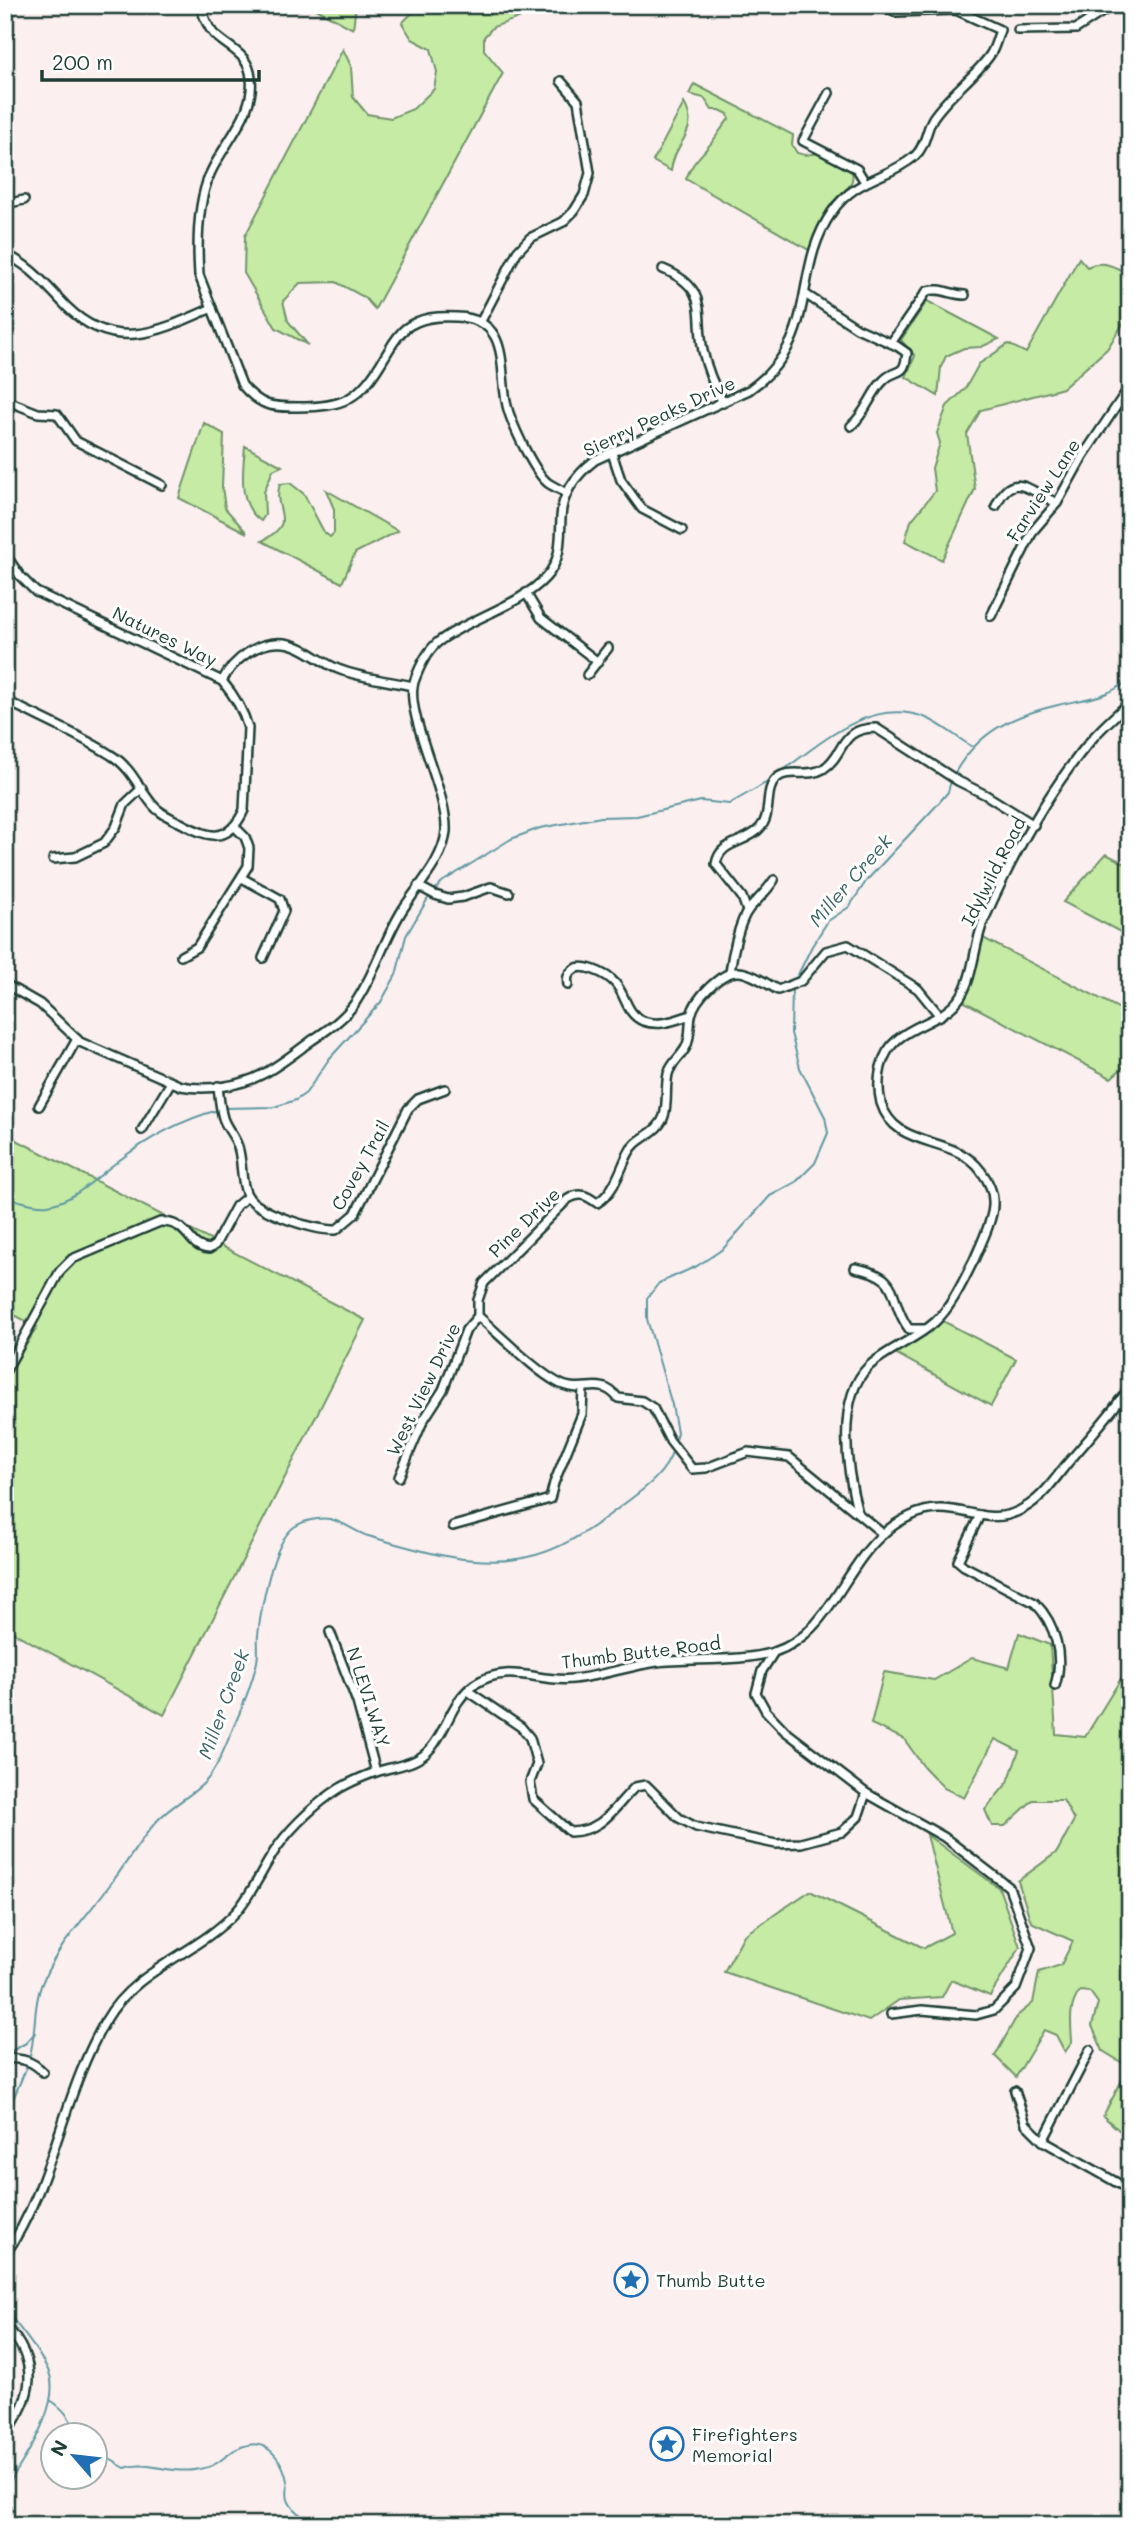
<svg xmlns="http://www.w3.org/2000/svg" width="1135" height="2530" font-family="Mali,sans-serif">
<rect width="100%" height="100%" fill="#fbefef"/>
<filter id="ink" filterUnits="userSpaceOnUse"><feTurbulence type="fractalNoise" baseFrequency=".0143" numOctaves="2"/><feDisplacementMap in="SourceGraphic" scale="14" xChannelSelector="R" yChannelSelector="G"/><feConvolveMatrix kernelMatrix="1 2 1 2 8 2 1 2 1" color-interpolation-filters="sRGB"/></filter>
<g filter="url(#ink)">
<g fill="#c6eba5" stroke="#72946c" stroke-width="2">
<polygon points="309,5 356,5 353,29"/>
<polygon points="428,5 540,5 536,12 493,27 484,37 484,50 503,73 375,309 364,297 336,282 300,283 283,301 288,321 308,345 276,328 244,273 245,236 343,49 351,66 353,97 367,114 391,118 413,109 434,89 437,72 431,49 412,39 402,23 411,14"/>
<path d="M694,84L793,135L792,145L797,153L805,155L819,153L852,172C856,186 840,194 832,203C821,217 816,234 809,250L686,179C692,163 698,159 708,147C716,138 721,128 729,119L728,114L720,110H712L704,98L689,94Z"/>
<path d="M684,103C701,132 674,141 671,171L653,161Z"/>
<path d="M1079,258L1087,267C1102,259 1116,267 1130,275V313L1107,349L1063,388L981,410L967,434L975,489L942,560L905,541L911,521L935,491L932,468L940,443L937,433L947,406L965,389L979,364L1008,344L1026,353Z"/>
<polygon points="927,301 999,339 981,347 964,348 946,356 941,367 938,396 906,377 915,356 901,340"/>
<polygon points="204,423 224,434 222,487 225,508 247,533 179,498"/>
<path d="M245,446L282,466L273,470L264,492L265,515L261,521C237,505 243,471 245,446Z"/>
<path d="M290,483L304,494L324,532L330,537L334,533V509L326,490L398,531L355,553L342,583L262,541C300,521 271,512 280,484Z"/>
<polygon points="1106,854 1130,866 1130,937 1063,902"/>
<polygon points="983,938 1130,1014 1130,1061 1111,1078 963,1001 973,981"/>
<polygon points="5,1134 365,1320 164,1715 5,1628 5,1381 37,1327 5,1310"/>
<polygon points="943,1321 1016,1359 991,1406 895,1353"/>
<path d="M1019,1633L1050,1645L1056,1734L1085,1737L1130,1664V1971L1124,1977L1130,1999V2123L1121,2132L1103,2116L1129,2067L1103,2051L1092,2026L1098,2003L1090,1992L1080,1991C1068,2007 1071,2022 1072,2042L1065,2052L1056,2035L1044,2030L1016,2077L995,2056L1017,2016L1033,2003L1039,1972L1061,1965L1073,1941L1031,1922L1018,1881L1057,1852L1074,1820L1063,1800H1033L1005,1826H992L985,1810L1008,1782L1019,1751L995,1739L964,1798L944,1788L924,1767L904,1739L871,1724L884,1672L934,1680L972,1658L1009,1668Z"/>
<polygon points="927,1835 999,1888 1020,1947 990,1996 951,1980 942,1997 899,2000 869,2021 724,1972 744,1935 810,1891 924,1948 952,1933"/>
</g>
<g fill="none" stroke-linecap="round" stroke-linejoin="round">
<g stroke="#6099a1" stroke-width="2">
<path d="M781,772C821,743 870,697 924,717C940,723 956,737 971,746"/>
<path d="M953,776C977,732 1011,716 1058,705C1090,697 1101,700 1130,680"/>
<polyline points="434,891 442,882 511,839 540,828 601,817 637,816 701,801 729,804 771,780"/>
<polyline points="795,981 812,946 828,921 849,907 867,880 937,805 948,792 951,781"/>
<polyline points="223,1108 274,1107 296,1100 306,1093 329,1059 381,1002 396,975 406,936 430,895"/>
<path d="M5,1197C18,1200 35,1207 48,1205C76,1200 95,1178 117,1162C147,1139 181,1120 218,1110"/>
<polyline points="675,1441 677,1432 672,1405 647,1319 647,1298 659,1283 697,1266 723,1249 770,1196 796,1182 815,1163 828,1133 825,1117 800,1068 791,1033 792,989"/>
<polyline points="6,2054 26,2043 35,2033"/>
<path d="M29,2059C37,2034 32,2006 43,1981C59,1943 88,1915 112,1882C127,1863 139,1841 156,1822C170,1806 190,1797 205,1782C218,1768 226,1744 234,1726C243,1706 252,1683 257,1662C259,1653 257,1644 258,1635C261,1609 272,1543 294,1527C303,1521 318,1517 330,1519C344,1522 355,1532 368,1536C417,1550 472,1568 523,1558C558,1552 588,1531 616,1510C638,1493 665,1477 673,1450"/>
<polyline points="5,2118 28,2064"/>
<path d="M5,2308C19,2329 37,2347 48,2370C64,2403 22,2463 5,2489"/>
<path d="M50,2400C66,2410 70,2419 79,2436"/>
<path d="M94,2450L125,2468C146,2460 169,2474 194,2470C200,2469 210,2467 215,2464C225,2458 235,2447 248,2445C269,2440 284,2463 287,2481C289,2489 285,2496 289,2502C295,2514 307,2519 319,2525"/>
</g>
<defs>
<g id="street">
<path d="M200,5C203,15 207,26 214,34C227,47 245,52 250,72C259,110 224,142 210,174C197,204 197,244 199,275L242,385C261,407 271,407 298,407C345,407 360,399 384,358C391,347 396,336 406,328C421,317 438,316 457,317C516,319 496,377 509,413C515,430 534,472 548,483C554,487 561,490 567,493"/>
<polyline points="1018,30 1076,29 1113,5"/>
<polyline points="829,93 803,141 857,169 865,182"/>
<polyline points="5,204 24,200"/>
<path d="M5,254C32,266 47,287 67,307C115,354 160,331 212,308"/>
<path d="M663,269C711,289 695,312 703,351C707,370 714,386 723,403"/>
<path d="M805,294L857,328L897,346L907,353C904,379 897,367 884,380C871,392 867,412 851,426"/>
<polyline points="480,323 517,252 530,238 563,222 574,211 584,195 590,173 578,101 561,81"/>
<path d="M891,343L927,291C941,287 951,295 965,295"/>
<polyline points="5,400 38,413 57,414 76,441 162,485"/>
<polyline points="612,453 621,480 642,509 682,530"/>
<path d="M996,506C1012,468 1031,492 1057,503"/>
<path d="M5,554L20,576L36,592L222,681C234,695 243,709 248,728L244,810C228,846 207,837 179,822C169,817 159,813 152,804C138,787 131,767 111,755C78,734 40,718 5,700"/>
<polyline points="526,593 541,618 598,662"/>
<polyline points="991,616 1033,531 1057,503 1083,456 1130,386"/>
<polyline points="587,675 608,648"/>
<path d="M222,681C233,660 258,640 284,643C303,645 320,662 338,669C361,678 389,681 413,686"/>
<polyline points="53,859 75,857 104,843 116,827 125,804 142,788"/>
<polyline points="242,878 280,899 284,911 263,958"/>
<polyline points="418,886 435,895 448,899 463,897 491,887 509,893"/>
<path d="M747,911L742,897L716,864C720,840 746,844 760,828C773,814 763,790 777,778C788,768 808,778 823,769C846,754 838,728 876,728L958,781L986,795L1034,825"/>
<polyline points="181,956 197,947 248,866 249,848 245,837 234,826"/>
<path d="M730,972C732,956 739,921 749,909C758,899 767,891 774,880"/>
<path d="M5,984L40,1004L80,1042L181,1086C206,1091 241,1086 263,1074C280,1065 296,1052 311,1041C327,1030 344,1019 355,1003C375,974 384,939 403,909C418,886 444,859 446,831C448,791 404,714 414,682C419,668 426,652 438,642C469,618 520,606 546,577C562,559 560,538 561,517C562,492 577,474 595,460L749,390C822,339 790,273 832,212C856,177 888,179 915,156C926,146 926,130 933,118C949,94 974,78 990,55C995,48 997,38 1000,30L956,10L896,12L874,5"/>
<path d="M568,985C567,979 567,975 572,971C581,961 607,974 615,983C626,995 626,1014 643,1021C660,1027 675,1020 691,1015"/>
<path d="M218,1086C219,1096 220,1108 223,1118C226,1128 235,1136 238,1147C243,1162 240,1181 247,1195C257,1213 316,1231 336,1230L355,1214L408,1109L418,1099L445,1089"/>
<polyline points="39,1106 77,1039"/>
<polyline points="142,1130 171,1082"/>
<path d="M855,1268C905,1277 886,1298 909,1329H924"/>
<path d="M478,1316V1300L484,1283L568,1199C581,1192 586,1195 597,1203C614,1193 620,1170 628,1154C636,1136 658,1135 664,1116C668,1102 665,1088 668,1074C671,1063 681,1057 686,1047C691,1037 689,1027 691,1016C694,999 722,970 739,972C752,973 767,984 778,990L801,981L826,951L848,945L918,989L940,1016"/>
<path d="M478,1316C499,1334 540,1376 563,1385C585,1394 600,1376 618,1398L642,1401L653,1408L670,1441L692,1469L706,1468L748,1452L789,1457L883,1534"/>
<path d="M5,1372L60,1271L72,1259L160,1222C190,1221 187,1248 209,1249L215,1245L236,1206L248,1196"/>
<polyline points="1119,1401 1130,1407"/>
<polyline points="399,1477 423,1421 443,1390 466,1330 478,1316"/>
<path d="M858,1513C847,1472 835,1399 869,1366C889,1348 915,1340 935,1322C953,1305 963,1281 974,1260C980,1246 993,1220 993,1205C994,1193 988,1180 981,1171C953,1133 896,1151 881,1103C878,1090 878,1079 881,1067C892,1022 940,1029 961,996C974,975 974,944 984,920C1012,857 1047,792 1092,739C1103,726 1117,714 1130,702"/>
<path d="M980,1515L958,1561L964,1566L1035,1603C1056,1624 1064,1657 1055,1686"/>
<polyline points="453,1526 550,1499 554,1483 582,1414 583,1388"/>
<polyline points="330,1632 357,1702 376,1772"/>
<polyline points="774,1652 762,1671 756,1693 766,1711 785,1731 866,1793 944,1837 1009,1887 1031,1948 1016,1988 994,2010 976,2015 922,2010 891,2014"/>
<path d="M468,1691L521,1727L530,1738L537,1764L530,1782L533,1799L570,1832C604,1831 613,1808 635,1787L646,1785L679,1818L696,1827L776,1844L801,1843L842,1832L858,1817L866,1793"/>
<path d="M5,2058C22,2059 32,2060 43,2072"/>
<polyline points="1015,2091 1026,2124 1043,2141 1130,2190"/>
<polyline points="1043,2141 1090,2050"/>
<path d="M5,2255C54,2184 62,2094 106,2020C135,1969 197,1954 236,1912C253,1893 263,1867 278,1846C293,1825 318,1802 340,1788C351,1782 364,1776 376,1772C396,1765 416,1766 431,1748C448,1728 451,1701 475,1684C508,1662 539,1683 573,1679C602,1676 629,1666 657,1662C692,1658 742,1662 774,1652C828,1635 843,1569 883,1534C897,1521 920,1509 939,1509C962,1508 985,1521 1008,1515C1015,1513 1023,1509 1029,1505C1044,1495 1055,1479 1066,1465C1088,1440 1110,1414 1130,1387"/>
<path d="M5,2325C40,2362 34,2397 5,2434"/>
</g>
</defs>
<use href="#street" stroke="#1f3d34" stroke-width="12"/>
<use href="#street" stroke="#fff" stroke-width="7"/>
</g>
</g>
<defs>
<symbol id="sight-ring" viewBox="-11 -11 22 22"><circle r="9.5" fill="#fff" stroke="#1f6fb2" stroke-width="1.5"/><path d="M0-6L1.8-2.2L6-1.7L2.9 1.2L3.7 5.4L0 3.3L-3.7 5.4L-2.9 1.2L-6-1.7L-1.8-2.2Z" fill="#1f6fb2"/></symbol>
</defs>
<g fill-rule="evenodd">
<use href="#sight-ring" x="612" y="2261" width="38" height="38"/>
<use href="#sight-ring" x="648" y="2425" width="38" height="38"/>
</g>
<g text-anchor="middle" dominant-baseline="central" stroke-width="6" stroke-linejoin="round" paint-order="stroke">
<g font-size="18" fill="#1f3d34" stroke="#fff">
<text transform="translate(659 416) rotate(-25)">Sierry Peaks Drive</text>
<text transform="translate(1043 490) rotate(-57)">Farview Lane</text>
<text transform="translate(165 636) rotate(26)">Natures Way</text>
<text transform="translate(993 871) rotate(-63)">Idylwild Road</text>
<text transform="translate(360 1165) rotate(-61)">Covey Trail</text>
<text transform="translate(524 1222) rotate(-44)">Pine Drive</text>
<text transform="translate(423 1389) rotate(-64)">West View Drive</text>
<text transform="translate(641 1652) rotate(-7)">Thumb Butte Road</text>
<text transform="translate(369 1697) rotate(72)">N LEVI WAY</text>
</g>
<g font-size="18" fill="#1f3d34" stroke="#fff" text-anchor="start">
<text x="656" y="2280">Thumb Butte</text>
<text x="692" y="2434">Firefighters<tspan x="692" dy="21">Memorial</tspan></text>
</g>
<g font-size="19" font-style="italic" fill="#3a6462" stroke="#fff">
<text transform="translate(850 880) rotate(-49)">Miller Creek</text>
<text transform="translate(223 1704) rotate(-70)">Miller Creek</text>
</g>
</g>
<rect width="1135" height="2530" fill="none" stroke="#fff" stroke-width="28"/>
<rect x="14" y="14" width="1107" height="2502" fill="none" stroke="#1f3d34" stroke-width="2.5" filter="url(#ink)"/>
<g transform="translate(74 2456) rotate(298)"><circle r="33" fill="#ffffff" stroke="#a5b1ae" stroke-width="2"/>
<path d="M0-5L12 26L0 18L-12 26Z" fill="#1f6fb2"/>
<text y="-10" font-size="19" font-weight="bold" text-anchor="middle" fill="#1f3d34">N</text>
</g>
<path d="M42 70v10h217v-10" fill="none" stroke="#1f3d34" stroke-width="3.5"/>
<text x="52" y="70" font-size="21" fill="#1f3d34" stroke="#ffffff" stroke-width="5" paint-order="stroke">200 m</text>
</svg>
